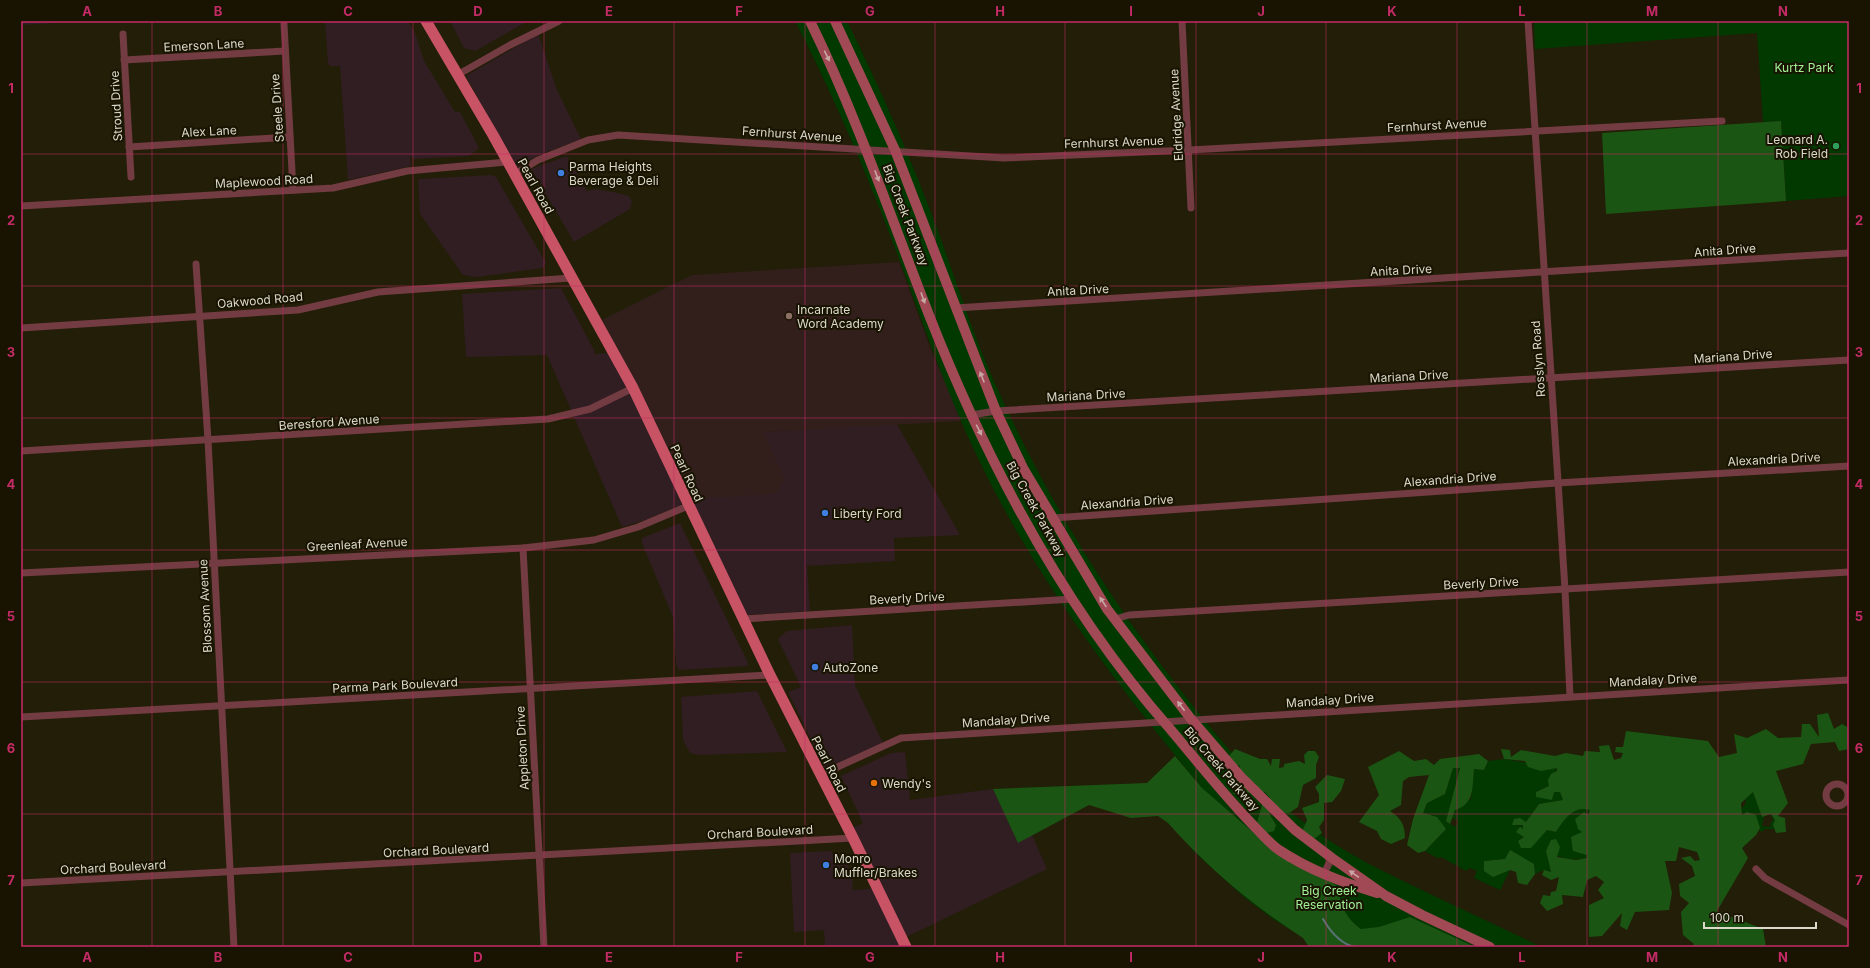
<svg xmlns="http://www.w3.org/2000/svg" width="1870" height="968" font-family="Inter,sans-serif">
<rect width="100%" height="100%" fill="#221e07"/>
<g fill="#311e22">
<polygon points="21,21 56,21 56,23 21,25"/>
<polygon points="325,21 408,21 415,33 424,61 455,112 460,112 479,148 469,156 415,159 410,156 411,166 348,180 340,66 331,66 328,64"/>
<polygon points="450,21 528,21 475,51 464,48"/>
<polygon points="538,34 557,90 581,139 539,155 516,168 466,76"/>
<polygon points="567,156 587,191 595,189 613,192 629,196 632,202 630,209 574,242 531,169"/>
<polygon points="492,175 496,177 546,263 543,268 477,277 463,275 420,214 418,179"/>
<polygon points="561,288 595,352 594,354 609,353 633,397 683,504 645,520 622,527 547,355 466,357 462,294"/>
<polygon points="897,424 960,535 894,538 895,561 807,566 810,611 746,615 689,499 775,493 784,479 762,432"/>
<polygon points="680,523 748,663 747,666 679,670 676,664 673,617 642,543 642,538"/>
<polygon points="852,625 855,685 883,743 825,769 788,692 801,687 778,639 787,631"/>
<polygon points="757,691 787,752 698,755 690,753 683,740 681,697"/>
<polygon points="905,752 910,800 993,789 1018,842 1032,835 1047,869 898,941 900,947 825,947 824,930 794,932 790,853 831,851 837,860 844,858 852,874 853,890 881,888 852,828 863,823 841,776 891,753"/>
</g>
<polygon fill="#321f1c" points="899,262 930,347 962,421 763,432 785,479 775,494 689,499 637,387 602,320 692,275"/>
<g fill="#023900">
<path d="M795,21H847C880,88 910,156 936,226C955,277 971,329 993,379C1042,490 1104,592 1179,688C1215,734 1256,785 1302,821C1340,851 1384,872 1428,893C1466,911 1504,929 1542,947H1319L1273,919L1244,897L1192,850L1202,788C1116,684 1037,581 978,458C940,380 915,298 883,217C857,151 828,85 795,21Z"/>
<polygon points="1534,21 1849,21 1849,196 1786,201 1781,121 1763,122 1757,33 1535,49"/>
<path d="M1504,759L1557,768L1549,786L1536,792H1560L1563,800L1539,804L1526,822L1516,826L1523,825L1524,837L1518,841L1547,830L1556,832C1564,819 1573,806 1590,809L1582,832L1587,858C1572,861 1560,858 1546,851L1551,872L1544,870L1535,874L1534,864L1506,859L1484,861L1510,870L1500,890L1474,878L1477,871L1470,868L1466,871L1441,857L1437,858L1425,851L1446,829L1423,813L1427,803L1445,794L1453,768H1460L1446,821L1455,827L1458,821L1452,818L1455,810L1471,799L1474,769L1484,770L1488,761Z"/>
<polygon points="1753,792 1762,816 1764,816 1762,826 1771,827 1770,825 1773,819 1770,814 1771,814 1775,821 1773,825 1775,829 1764,829 1762,832 1759,830 1760,828 1742,815 1742,808 1746,803 1745,799"/>
</g>
<g fill="#1b5513">
<polygon points="1781,121 1786,201 1606,214 1602,133"/>
<path d="M1828,713L1834,729L1842,724L1849,728V749L1839,751L1835,742L1811,744L1803,764L1776,771L1788,803L1778,816L1785,818L1786,832L1776,833L1773,825L1775,820L1771,814L1762,817L1753,792L1741,803L1742,815L1747,812L1756,815L1760,828L1756,835L1742,848L1748,858L1717,911L1763,929L1766,947H1692L1694,944L1683,935L1681,912L1689,903L1680,896L1679,884L1695,876L1692,866L1681,858L1690,856L1695,861L1700,860L1697,852L1679,847L1676,861H1665L1672,893L1669,910L1635,912L1627,930L1620,926L1622,913L1602,936L1589,937V905L1604,898L1598,890L1604,882L1596,876L1587,880L1583,897L1562,895L1563,904L1547,911L1540,903L1543,895L1550,896L1551,892L1556,891L1559,877L1551,880L1542,875L1544,870L1551,872L1546,851L1551,840L1556,839L1560,847L1557,857L1576,860L1587,858V855L1573,851L1571,837L1582,832L1578,829L1575,819L1584,812L1588,815L1590,810C1573,805 1564,820 1556,832L1547,830L1531,848H1521L1518,841L1524,837L1516,832L1520,827L1523,829V825H1512L1514,819L1520,818L1526,822L1539,804L1563,800L1560,792H1554L1552,800L1536,797V792L1549,786L1548,780L1551,774L1557,771V768L1541,771L1528,767L1525,761L1504,759L1501,749L1510,750L1511,757L1521,750L1555,756L1566,753L1583,756L1585,751L1600,752L1599,746L1609,745L1614,760L1621,758L1623,753L1615,752L1616,747H1623L1626,731L1708,741L1719,757L1737,753L1734,734L1747,738L1766,729L1778,738L1801,737L1802,724H1810L1819,737L1817,715Z"/>
<polygon points="1235,749 1260,759 1267,759 1271,766 1272,759 1280,759 1279,768 1284,767 1284,764 1299,761 1305,764 1304,755 1308,751 1315,751 1319,757 1316,765 1316,778 1303,785 1298,807 1289,813 1269,813 1276,825 1274,831 1260,835 1255,830 1262,805 1270,798 1265,792 1255,796 1253,793 1255,783 1246,782 1250,793 1233,794 1234,789 1232,781 1237,780 1241,774 1240,766 1232,763 1229,756"/>
<path d="M1399,751L1414,761L1426,759L1434,765L1440,759L1479,754L1488,761L1484,770L1474,769C1472,787 1475,804 1455,810L1450,824L1446,821L1460,768H1453L1445,794L1427,803L1423,813L1437,817L1446,829L1425,851L1418,853L1407,845L1413,819L1429,775L1409,777L1403,781L1401,805L1390,811C1401,818 1405,825 1405,838L1391,844L1381,839L1377,831L1359,822L1379,795L1368,767Z"/>
<path d="M1175,756L1202,788L1277,853L1336,885C1342,905 1344,917 1361,929L1379,927L1410,917L1475,947H1309L1303,938C1252,905 1208,868 1168,823L1158,816L1131,818L1089,805L1018,843L993,789L1147,783Z"/>
<polygon points="1327,775 1345,779 1341,791 1332,802 1324,803 1324,820 1319,827 1322,833 1311,841 1302,832 1307,820 1302,808 1319,802 1319,794 1315,787"/>
<polygon points="1510,850 1534,864 1535,874 1527,885 1518,883 1516,872 1510,870 1493,877 1484,871 1484,861 1505,859"/>
</g>
<g fill="none" stroke-linecap="round" stroke-linejoin="round">
<path stroke="#597375" stroke-width="2" d="M1323,919C1330,931 1340,944 1355,947"/>
<g stroke="#733b42" stroke-width="7">
<polyline points="1182,21 1191,208"/>
<polyline points="1528,21 1565,589 1570,696"/>
<polyline points="284,24 293,190"/>
<polyline points="123,34 131,177"/>
<polyline points="124,60 285,51"/>
<polyline points="459,74 510,45 559,21"/>
<polyline points="129,147 290,137"/>
<polyline points="515,174 538,160 588,140 618,135 1004,158 1189,150 1722,121"/>
<polyline points="21,206 333,188 407,171 507,162"/>
<polyline points="196,264 208,440 234,947"/>
<polyline points="955,308 1849,253"/>
<polyline points="21,328 298,310 378,292 571,278"/>
<polyline points="971,415 996,411 1849,360"/>
<polyline points="21,451 548,419 590,409 633,388"/>
<polyline points="1053,518 1557,483 1849,466"/>
<polyline points="523,548 544,947"/>
<polyline points="21,573 523,548 594,540 638,527 688,506"/>
<polyline points="743,619 1073,599"/>
<polyline points="1115,619 1129,615 1849,572"/>
<polyline points="21,717 770,675"/>
<polyline points="820,775 901,738 1849,680"/>
<circle cx="1837" cy="795" r="11"/>
<polyline points="1756,869 1765,878 1849,925"/>
<polyline points="1323,875 1332,858"/>
<polyline points="21,883 853,838"/>
</g>
<g stroke="#a24956" stroke-width="10">
<path d="M810,21C857,117 890,215 929,315C987,463 1066,611 1171,730C1198,762 1223,794 1252,824C1260,832 1269,843 1279,850C1309,870 1342,882 1377,893"/>
<polyline points="835,21 895,150 996,411 1023,468 1107,609 1191,719 1241,777 1295,830 1332,858 1386,896 1422,915 1490,947"/>
</g>
<polyline stroke="#c75365" stroke-width="11" points="426,21 493,135 633,388 770,675 853,838 906,947"/>
</g>
<defs><path id="oneway-solid" d="M-6-.8H1V-3.2L6.5 0L1 3.2V.8H-6Z"/></defs>
<g fill="#c7a7a2">
<use href="#oneway-solid" transform="translate(827 56) rotate(64)"/>
<use href="#oneway-solid" transform="translate(877 176) rotate(69)"/>
<use href="#oneway-solid" transform="translate(923 298) rotate(70)"/>
<use href="#oneway-solid" transform="translate(982 377) rotate(-112)"/>
<use href="#oneway-solid" transform="translate(979 430) rotate(63)"/>
<use href="#oneway-solid" transform="translate(1103 602) rotate(-124)"/>
<use href="#oneway-solid" transform="translate(1181 706) rotate(-127)"/>
<use href="#oneway-solid" transform="translate(1354 874) rotate(-145)"/>
</g>
<path fill="none" stroke="#c42b66" stroke-width="1" stroke-opacity="0.55" d="M152,21V947M283,21V947M413,21V947M544,21V947M674,21V947M805,21V947M935,21V947M1065,21V947M1196,21V947M1326,21V947M1457,21V947M1587,21V947M1718,21V947M21,154H1849M21,286H1849M21,418H1849M21,550H1849M21,682H1849M21,814H1849"/>
<circle fill="#2e9e5b" stroke="#181401" stroke-width="1.5" cx="1836" cy="146" r="4"/>
<g fill="#3f7fe0" stroke="#181401" stroke-width="1.5">
<circle cx="561" cy="173" r="4"/>
<circle cx="825" cy="513" r="4"/>
<circle cx="815" cy="667" r="4"/>
<circle cx="826" cy="865" r="4"/>
</g>
<circle fill="#8d6e63" stroke="#181401" stroke-width="1.5" cx="789" cy="316" r="4"/>
<circle fill="#e8710a" stroke="#181401" stroke-width="1.5" cx="874" cy="783" r="4"/>
<g text-anchor="middle" dominant-baseline="central" stroke-width="4" stroke-linejoin="round" paint-order="stroke">
<g font-size="12" fill="#dbd9cb" stroke="#181401">
<text transform="translate(204 45) rotate(-3)">Emerson Lane</text>
<text transform="translate(116 106) rotate(-93)">Stroud Drive</text>
<text transform="translate(277 108) rotate(-94)">Steele Drive</text>
<text transform="translate(1176 115) rotate(-93)">Eldridge Avenue</text>
<text transform="translate(1437 125) rotate(-3)">Fernhurst Avenue</text>
<text transform="translate(209 131) rotate(-3)">Alex Lane</text>
<text transform="translate(792 134) rotate(4)">Fernhurst Avenue</text>
<text transform="translate(1114 142) rotate(-2)">Fernhurst Avenue</text>
<text transform="translate(264 181) rotate(-3)">Maplewood Road</text>
<text transform="translate(536 186) rotate(61)">Pearl Road</text>
<text transform="translate(906 215) rotate(69)">Big Creek Parkway</text>
<text transform="translate(1725 250) rotate(-4)">Anita Drive</text>
<text transform="translate(1401 270) rotate(-3)">Anita Drive</text>
<text transform="translate(1078 290) rotate(-3)">Anita Drive</text>
<text transform="translate(260 300) rotate(-5)">Oakwood Road</text>
<text transform="translate(1733 356) rotate(-4)">Mariana Drive</text>
<text transform="translate(1538 359) rotate(-94)">Rosslyn Road</text>
<text transform="translate(1409 376) rotate(-3)">Mariana Drive</text>
<text transform="translate(1086 395) rotate(-3)">Mariana Drive</text>
<text transform="translate(329 422) rotate(-4)">Beresford Avenue</text>
<text transform="translate(1774 459) rotate(-3)">Alexandria Drive</text>
<text transform="translate(687 473) rotate(65)">Pearl Road</text>
<text transform="translate(1450 479) rotate(-4)">Alexandria Drive</text>
<text transform="translate(1127 502) rotate(-4)">Alexandria Drive</text>
<text transform="translate(1036 509) rotate(61)">Big Creek Parkway</text>
<text transform="translate(357 544) rotate(-3)">Greenleaf Avenue</text>
<text transform="translate(1481 583) rotate(-3)">Beverly Drive</text>
<text transform="translate(907 598) rotate(-3)">Beverly Drive</text>
<text transform="translate(205 606) rotate(-93)">Blossom Avenue</text>
<text transform="translate(1653 680) rotate(-3)">Mandalay Drive</text>
<text transform="translate(395 685) rotate(-3)">Parma Park Boulevard</text>
<text transform="translate(1330 700) rotate(-4)">Mandalay Drive</text>
<text transform="translate(1006 720) rotate(-4)">Mandalay Drive</text>
<text transform="translate(522 748) rotate(-93)">Appleton Drive</text>
<text transform="translate(829 764) rotate(63)">Pearl Road</text>
<text transform="translate(1222 769) rotate(49)">Big Creek Parkway</text>
<text transform="translate(760 832) rotate(-3)">Orchard Boulevard</text>
<text transform="translate(436 850) rotate(-3)">Orchard Boulevard</text>
<text transform="translate(113 867) rotate(-3)">Orchard Boulevard</text>
</g>
<g font-size="12" fill="#a2f196" stroke="#181401">
<text x="1804" y="67">Kurtz Park</text>
<text x="1329" y="890">Big Creek<tspan x="1329" dy="14">Reservation</tspan></text>
</g>
<g font-size="12" fill="#dbd9cb" stroke="#181401" text-anchor="start">
<text x="1828" y="139" text-anchor="end">Leonard A.<tspan x="1828" dy="14">Rob Field</tspan></text>
<text x="569" y="166">Parma Heights<tspan x="569" dy="14">Beverage &amp; Deli</tspan></text>
<text x="797" y="309">Incarnate<tspan x="797" dy="14">Word Academy</tspan></text>
<text x="833" y="513">Liberty Ford</text>
<text x="823" y="667">AutoZone</text>
<text x="882" y="783">Wendy's</text>
<text x="834" y="858">Monro<tspan x="834" dy="14">Muffler/Brakes</tspan></text>
</g>
</g>
<rect width="1870" height="968" fill="none" stroke="#181401" stroke-width="44"/>
<path d="M1704 922v6h112v-6" fill="none" stroke="#dbd9cb" stroke-width="2"/>
<text x="1710" y="922" font-size="12" fill="#dbd9cb" stroke="#181401" stroke-width="3" paint-order="stroke">100 m</text>
<rect x="22" y="22" width="1826" height="924" fill="none" stroke="#c42b66" stroke-width="1.5"/>
<g font-size="13" text-anchor="middle" font-weight="bold" fill="#c42b66">
<text x="87" y="16">A</text>
<text x="218" y="16">B</text>
<text x="348" y="16">C</text>
<text x="478" y="16">D</text>
<text x="609" y="16">E</text>
<text x="739" y="16">F</text>
<text x="870" y="16">G</text>
<text x="1000" y="16">H</text>
<text x="1131" y="16">I</text>
<text x="1261" y="16">J</text>
<text x="1392" y="16">K</text>
<text x="1522" y="16">L</text>
<text x="1652" y="16">M</text>
<text x="1783" y="16">N</text>
<text x="11" y="93">1</text>
<text x="1859" y="93">1</text>
<text x="11" y="225">2</text>
<text x="1859" y="225">2</text>
<text x="11" y="357">3</text>
<text x="1859" y="357">3</text>
<text x="11" y="489">4</text>
<text x="1859" y="489">4</text>
<text x="11" y="621">5</text>
<text x="1859" y="621">5</text>
<text x="11" y="753">6</text>
<text x="1859" y="753">6</text>
<text x="11" y="885">7</text>
<text x="1859" y="885">7</text>
<text x="87" y="962">A</text>
<text x="218" y="962">B</text>
<text x="348" y="962">C</text>
<text x="478" y="962">D</text>
<text x="609" y="962">E</text>
<text x="739" y="962">F</text>
<text x="870" y="962">G</text>
<text x="1000" y="962">H</text>
<text x="1131" y="962">I</text>
<text x="1261" y="962">J</text>
<text x="1392" y="962">K</text>
<text x="1522" y="962">L</text>
<text x="1652" y="962">M</text>
<text x="1783" y="962">N</text>
</g>
</svg>
